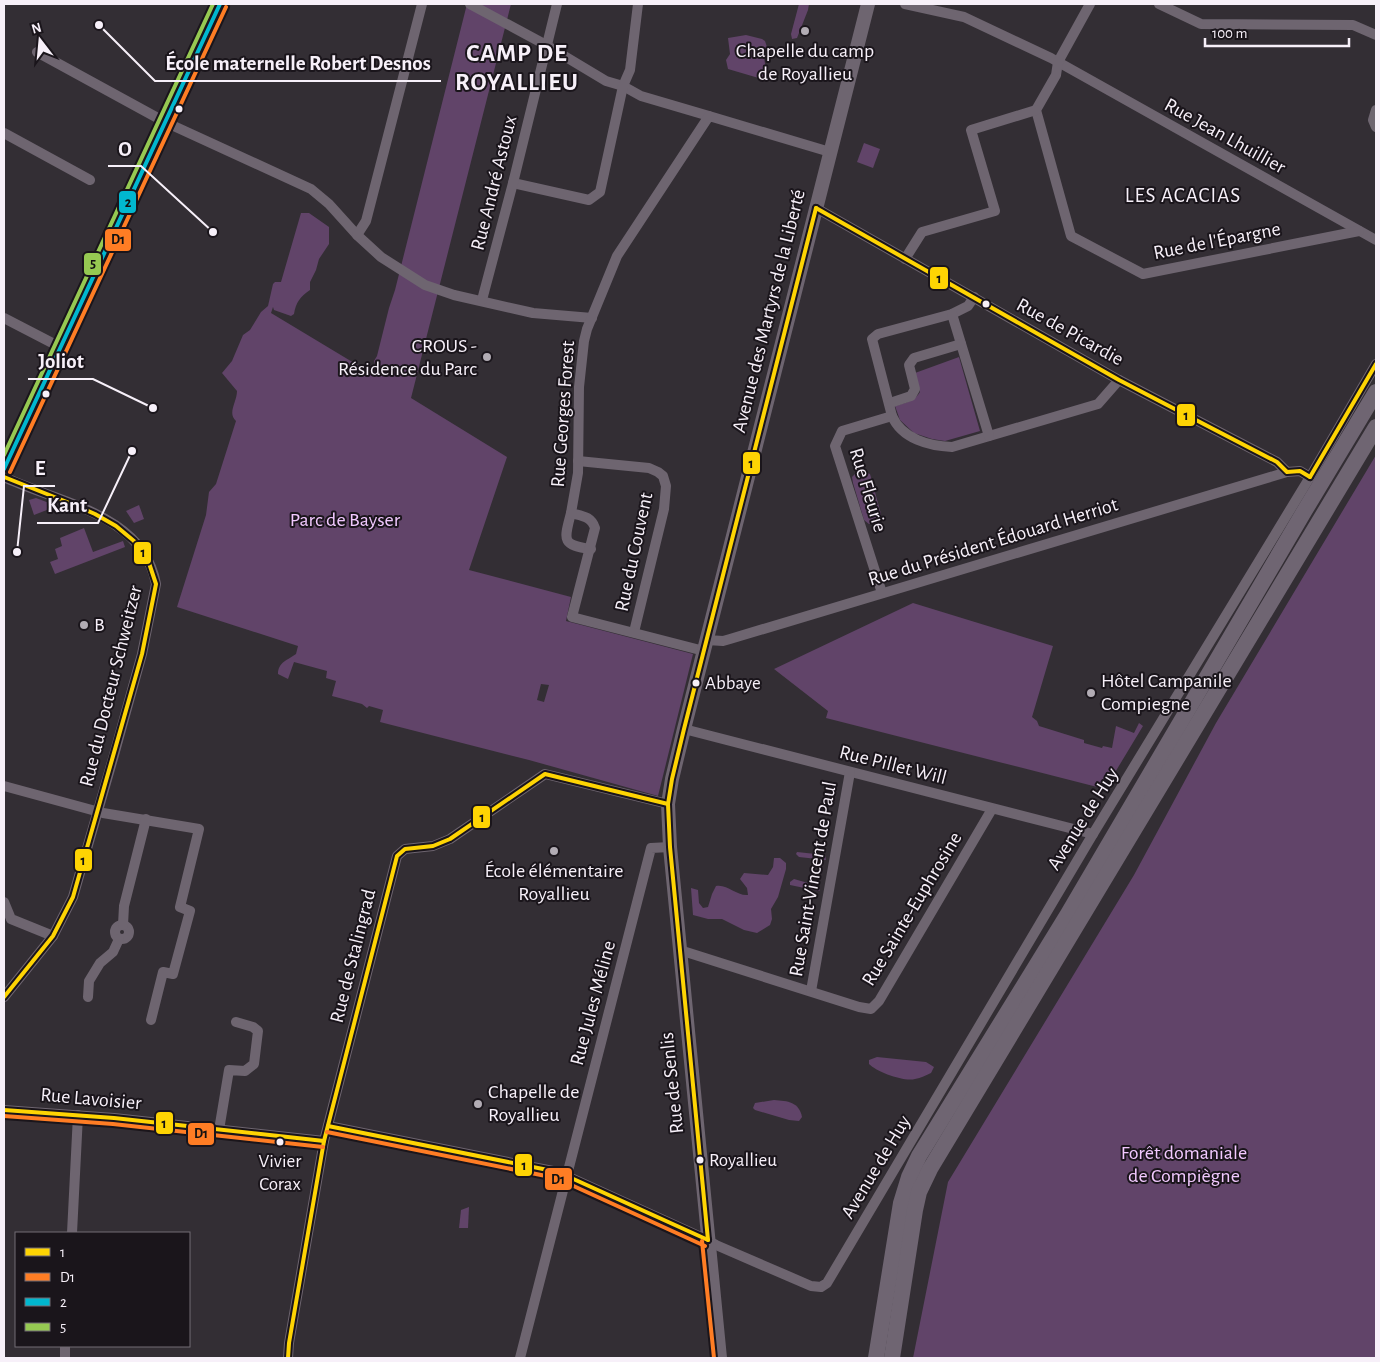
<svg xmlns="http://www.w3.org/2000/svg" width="1380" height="1362" font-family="'Alegreya Sans',sans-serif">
<rect width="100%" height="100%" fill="#332e34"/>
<g fill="#614469" fill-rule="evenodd">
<path d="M467,4H511L411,398L507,457L469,570L571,597L566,621L693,654L658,796L529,760L380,722L383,710L369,706L367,708L362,704L332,696L336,681L326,678L327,671L294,662L288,679L278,674C278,662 288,660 296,654L298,646L177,607L206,515L209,492L216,484L236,421C227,413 237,402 237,391L222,373L232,361L243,335L250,330L261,312L268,306L273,284L275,282H281L301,213H309L329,227V244L319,259L316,270L310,282V290C300,297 296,302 294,314L291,316L274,310L273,307L271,313L374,375L376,367L374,361L377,356L389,308L395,290ZM541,684L549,685L544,702L537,700Z"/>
<polygon points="799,4 809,4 808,10 797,38 792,39 791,34"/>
<polygon points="746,35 762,39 765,41 767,47 763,51 766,70 762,79 728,69 726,60 730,54 728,38"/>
<polygon points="864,143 880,149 873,168 857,162"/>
<path d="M959,357L980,431L945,441L932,439L914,433L900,420L895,406C905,403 915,401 920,392L915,373Z"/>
<polygon points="1376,455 1376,1358 913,1358 948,1182 1134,875 1216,723"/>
<polygon points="857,472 865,472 870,474 881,514 881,518 875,523 869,524 864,520 853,483 852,477"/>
<polygon points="36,498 57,506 34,515 29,500"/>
<polygon points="139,505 144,519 134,523 126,511"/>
<polygon points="84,528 93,552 123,541 125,547 55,574 50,562 58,559 55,549 62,546 60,538"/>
<polygon points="913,603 1053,646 1032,717 1037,721 1039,726 1084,740 1084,743 1102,748 1103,746 1112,748 1116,726 1134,733 1139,723 1143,726 1105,789 826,718 828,711 774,669"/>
<polygon points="797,852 825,855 826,860 799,857 796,854"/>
<path d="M774,858H780L786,863V869L778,897L771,909L772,919L770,925L757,933L744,930L722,919H708L693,915L691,888L698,890L699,903L703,908L708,907L712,894L716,886C728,884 736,896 748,895L747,888L740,879L744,873L768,875L773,867Z"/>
<polygon points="794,879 815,885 820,890 819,891 790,885 790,882"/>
<path d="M877,1057L926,1062L934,1067L931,1073C926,1075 921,1078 915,1079C904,1082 877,1072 869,1064V1060Z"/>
<path d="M774,1100C788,1101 799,1102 802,1117L799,1121L789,1120L755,1110L753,1108L755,1103Z"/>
<polygon points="469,1207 468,1228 459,1228 461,1210"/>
</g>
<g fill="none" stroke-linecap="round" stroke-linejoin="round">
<g stroke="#6e6570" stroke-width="10">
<polyline points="470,4 546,45 606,81 623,86 641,96 709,116"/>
<polyline points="905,4 964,17 1051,58 1376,240"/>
<polyline points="1090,4 1058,62 1056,75 1036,110 1071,236 1143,274 1359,231"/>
<polyline points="1159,4 1201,24 1353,25 1376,35"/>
<polyline points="37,52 165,122 311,189 329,204 357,235 381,257 425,285 454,295 533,313 592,318"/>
<polyline points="1376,110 1373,120 1376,127"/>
<polyline points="4,133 90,180"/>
<polyline points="513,183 589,200 600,192 623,86 630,70 638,4"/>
<polyline points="816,208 1119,380 1277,462 1287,472 1300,471 1310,477"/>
<polyline points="357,235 366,221 422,4"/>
<polyline points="905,259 922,232 995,211 971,130 1036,110"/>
<path d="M974,297L968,306L952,314L878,334L872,339L892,416C902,439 929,446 952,447L1098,404L1119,380"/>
<polyline points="482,300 513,183 557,4"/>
<polyline points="952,314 989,436"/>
<polyline points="4,318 60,347"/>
<polyline points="890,403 911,396 915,389 909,365 914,358 961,344"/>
<polyline points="578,461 649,468 658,472 663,476 666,486 664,509 634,632"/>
<path d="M4,477C58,503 143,513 156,584L142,654L114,755L73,897L53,936L4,997"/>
<path d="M571,513C564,540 561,545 591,549"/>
<polyline points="882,593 835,446 842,431 892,416"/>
<polyline points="707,640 723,641 730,639 1287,472"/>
<path d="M704,651L572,617L595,528C591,516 582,516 571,513L578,473L579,387L584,341L587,329L617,256L709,116L830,152"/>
<polyline points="684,729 1093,834"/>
<polyline points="4,786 103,813 199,829 180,907 190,911 173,974 163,972 151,1020"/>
<polyline points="4,902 11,919 53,936"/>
<circle cx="122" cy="932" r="7"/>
<polyline points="123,925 124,906 146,819"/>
<polyline points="679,953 686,952 859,1007 871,1009 879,1001 992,809"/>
<polyline points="811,991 850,772"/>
<polyline points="88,997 89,981 100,963 113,952 119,939"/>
<polyline points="4,1110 114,1118 324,1141"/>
<polyline points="328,1126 558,1172 701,1237 716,1245 811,1286 821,1287 827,1283 1093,834 1310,477 1376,364"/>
<polyline points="219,1130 229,1070 245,1071 254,1064 258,1031 253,1027 236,1022"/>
<polyline points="72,1233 78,1115"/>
<polyline points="65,1358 65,1346"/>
<polyline points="288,1358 289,1343 324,1141 397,856 405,849 433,846 450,839 545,774 668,804"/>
<polyline points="520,1358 651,848 670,847"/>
</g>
<g stroke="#6e6570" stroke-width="14">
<polyline points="4,469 220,4"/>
<polyline points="720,1358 670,847 668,804 672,779 684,729 868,4"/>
</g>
<g stroke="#6f6572" stroke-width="16">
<polyline points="876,1358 901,1203 909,1177 919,1156 1068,914 1305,510 1376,392"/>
<polyline points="892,1358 915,1210 919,1192 930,1169 1376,427"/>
</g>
<defs>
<g id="bus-1">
<polyline points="816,208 1119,380 1277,462 1287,472 1300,471 1310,477"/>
<polyline points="4,477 72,504 95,514 116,526 134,541 148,560 156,584 142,654 73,897 53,936 4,997"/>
<polyline points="1310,477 1376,364"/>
<polyline points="4,1110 114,1118 324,1141"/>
<polyline points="328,1126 558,1172 708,1240"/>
<polyline points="708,1240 670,847 668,804 672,779 684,729 816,208"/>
<polyline points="288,1358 289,1343 324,1141 397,856 405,849 433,846 450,839 545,774 668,804"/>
</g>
<g id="bus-2">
<polyline points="10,472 226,7"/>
<polyline points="4,1116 113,1124 323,1147"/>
<polyline points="327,1132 556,1178 705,1246"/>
<polyline points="702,1241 714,1358"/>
</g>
<polyline id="bus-3" points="4,469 220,4"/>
<polyline id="bus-4" points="4,455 213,4"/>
</defs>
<use href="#bus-1" stroke="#1a151b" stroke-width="8"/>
<use href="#bus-2" stroke="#1a151b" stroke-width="8"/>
<use href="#bus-3" stroke="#1a151b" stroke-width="8"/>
<use href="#bus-4" stroke="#1a151b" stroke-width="8"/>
<use href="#bus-1" stroke="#fed403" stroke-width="4"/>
<use href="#bus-2" stroke="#ff7d24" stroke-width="4"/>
<use href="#bus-3" stroke="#01b7cf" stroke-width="4"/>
<use href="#bus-4" stroke="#96c952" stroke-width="4"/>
</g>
<g fill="#b2acb4" stroke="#1a151b" stroke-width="2">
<circle cx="805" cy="31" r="5"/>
<circle cx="487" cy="357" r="5"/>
<circle cx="84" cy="625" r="5"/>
<circle cx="1091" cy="693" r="5"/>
<circle cx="554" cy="851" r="5"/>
<circle cx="478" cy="1104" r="5"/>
</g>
<g fill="#f7f0f9" stroke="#1a151b" stroke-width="2">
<circle cx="179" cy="109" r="4.5"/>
<circle cx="986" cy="304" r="4.5"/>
<circle cx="46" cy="394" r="4.5"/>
<circle cx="696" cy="683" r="4.5"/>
<circle cx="280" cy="1142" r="4.5"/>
<circle cx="700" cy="1160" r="4.5"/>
</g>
<g text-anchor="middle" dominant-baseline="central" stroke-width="4" stroke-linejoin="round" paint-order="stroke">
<g font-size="19" fill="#f7f0f9" stroke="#1a151b" text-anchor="start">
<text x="705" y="683">Abbaye</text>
<text x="709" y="1160">Royallieu</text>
<text x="280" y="1161" text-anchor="middle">Vivier<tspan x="280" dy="23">Corax</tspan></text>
</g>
<g font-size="20" fill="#f7f0f9" stroke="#1a151b" text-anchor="start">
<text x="805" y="51" text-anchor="middle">Chapelle du camp<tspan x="805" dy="23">de Royallieu</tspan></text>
<text x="477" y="346" text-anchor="end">CROUS -<tspan x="477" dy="23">Résidence du Parc</tspan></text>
<text x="94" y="625">B</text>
<text x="1101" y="681">Hôtel Campanile<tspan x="1101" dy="23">Compiegne</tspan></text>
<text x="554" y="871" text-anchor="middle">École élémentaire<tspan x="554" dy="23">Royallieu</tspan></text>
<text x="488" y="1092">Chapelle de<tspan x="488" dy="23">Royallieu</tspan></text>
</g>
<g font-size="20" fill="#f7f0f9" stroke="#1a151b">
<text transform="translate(1225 136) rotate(29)">Rue Jean Lhuillier</text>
<text transform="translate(494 183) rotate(-76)">Rue André Astoux</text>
<text transform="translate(1217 241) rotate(-11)">Rue de l'Épargne</text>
<text transform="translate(769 311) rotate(-76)">Avenue des Martyrs de la Liberté</text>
<text transform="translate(1070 332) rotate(29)">Rue de Picardie</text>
<text transform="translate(563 414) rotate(-86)">Rue Georges Forest</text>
<text transform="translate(868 490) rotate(73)">Rue Fleurie</text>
<text transform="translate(993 542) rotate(-17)">Rue du Président Édouard Herriot</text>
<text transform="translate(634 552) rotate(-78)">Rue du Couvent</text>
<text transform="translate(111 686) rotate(-76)">Rue du Docteur Schweitzer</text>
<text transform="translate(893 765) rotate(14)">Rue Pillet Will</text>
<text transform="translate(1083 819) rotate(-58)">Avenue de Huy</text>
<text transform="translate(813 879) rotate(-80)">Rue Saint-Vincent de Paul</text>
<text transform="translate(912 909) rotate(-59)">Rue Sainte-Euphrosine</text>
<text transform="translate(353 956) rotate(-76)">Rue de Stalingrad</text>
<text transform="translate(593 1003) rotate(-75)">Rue Jules Méline</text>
<text transform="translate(672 1083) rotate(-96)">Rue de Senlis</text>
<text transform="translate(91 1099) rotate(5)">Rue Lavoisier</text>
<text transform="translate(876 1167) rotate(-59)">Avenue de Huy</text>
</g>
<g font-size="20" fill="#f2c9ff" stroke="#1a151b">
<text x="345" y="520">Parc de Bayser</text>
<text x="1184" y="1153">Forêt domaniale<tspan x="1184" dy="23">de Compiègne</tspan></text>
</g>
<g font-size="21" letter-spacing="1" fill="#f7f0f9" stroke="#1a151b">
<text x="1183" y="195">LES ACACIAS</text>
</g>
<g font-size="25" font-weight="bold" letter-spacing="1" fill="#f7f0f9" stroke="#1a151b">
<text x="517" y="53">CAMP DE<tspan x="517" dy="29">ROYALLIEU</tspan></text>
</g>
</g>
<path fill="none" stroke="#f7f0f9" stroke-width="2" d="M99 25L155 81H441M213 232L141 166H108M153 408L93 379H28M17 552L24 486H55M132 451L98 523H37"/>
<g fill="#f7f0f9" stroke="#1a151b" stroke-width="2">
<circle cx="99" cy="25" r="5"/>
<circle cx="213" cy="232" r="5"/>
<circle cx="153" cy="408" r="5"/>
<circle cx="17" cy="552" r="5"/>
<circle cx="132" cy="451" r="5"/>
</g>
<g font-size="21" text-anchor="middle" font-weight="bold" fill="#f7f0f9" stroke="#1a151b" stroke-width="4" stroke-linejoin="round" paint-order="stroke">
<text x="298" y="70">École maternelle Robert Desnos</text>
<text x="125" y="156">O</text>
<text x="61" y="368">Joliot</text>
<text x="40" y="475">E</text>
<text x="67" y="512">Kant</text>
</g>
<g stroke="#1a151b" stroke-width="2">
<rect x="118" y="190" width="19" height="24" rx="5" fill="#01b7cf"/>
<rect x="104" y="228" width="28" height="24" rx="5" fill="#ff7d24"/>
<rect x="83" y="252" width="19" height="24" rx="5" fill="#96c952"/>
<rect x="929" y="266" width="20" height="24" rx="5" fill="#fed403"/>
<rect x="1176" y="403" width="20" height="24" rx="5" fill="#fed403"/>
<rect x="742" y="451" width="19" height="24" rx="5" fill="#fed403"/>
<rect x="133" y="541" width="19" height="24" rx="5" fill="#fed403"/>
<rect x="472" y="805" width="19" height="24" rx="5" fill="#fed403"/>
<rect x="74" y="848" width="19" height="24" rx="5" fill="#fed403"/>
<rect x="155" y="1111" width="19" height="24" rx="5" fill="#fed403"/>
<rect x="187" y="1122" width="28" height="24" rx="5" fill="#ff7d24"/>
<rect x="514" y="1153" width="19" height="24" rx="5" fill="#fed403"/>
<rect x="544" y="1167" width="29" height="24" rx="5" fill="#ff7d24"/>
</g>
<g font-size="14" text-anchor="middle" font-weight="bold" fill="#111">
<text x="128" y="207">2</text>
<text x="118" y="244">D1</text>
<text x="93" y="268">5</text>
<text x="939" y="283">1</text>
<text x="1186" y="420">1</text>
<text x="751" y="468">1</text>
<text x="143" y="557">1</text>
<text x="482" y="822">1</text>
<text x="83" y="865">1</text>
<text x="164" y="1128">1</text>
<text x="201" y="1138">D1</text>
<text x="524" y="1170">1</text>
<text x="558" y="1184">D1</text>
</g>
<rect width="1380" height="1362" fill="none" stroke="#f7f0f9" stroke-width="10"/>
<rect x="15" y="1232" width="175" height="115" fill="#1a151b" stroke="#726d74"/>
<rect x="25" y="1248" width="25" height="8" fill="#fed403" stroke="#726d74"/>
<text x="60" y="1257" font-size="15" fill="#f7f0f9">1</text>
<rect x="25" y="1273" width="25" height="8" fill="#ff7d24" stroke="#726d74"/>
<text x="60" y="1282" font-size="15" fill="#f7f0f9">D1</text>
<rect x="25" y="1298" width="25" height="8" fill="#01b7cf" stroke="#726d74"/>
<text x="60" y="1307" font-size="15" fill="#f7f0f9">2</text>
<rect x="25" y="1323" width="25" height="8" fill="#96c952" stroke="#726d74"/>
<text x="60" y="1332" font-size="15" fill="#f7f0f9">5</text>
<g transform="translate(40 40) rotate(344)" stroke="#1a151b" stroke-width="4" paint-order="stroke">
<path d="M0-4L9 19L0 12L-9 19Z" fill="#f7f0f9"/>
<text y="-8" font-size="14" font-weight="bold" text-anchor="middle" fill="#f7f0f9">N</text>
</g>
<path d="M1205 38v8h144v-8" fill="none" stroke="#f7f0f9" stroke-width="2.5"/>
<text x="1212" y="38" font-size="15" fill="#f7f0f9" stroke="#1a151b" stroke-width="4" paint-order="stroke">100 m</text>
</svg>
